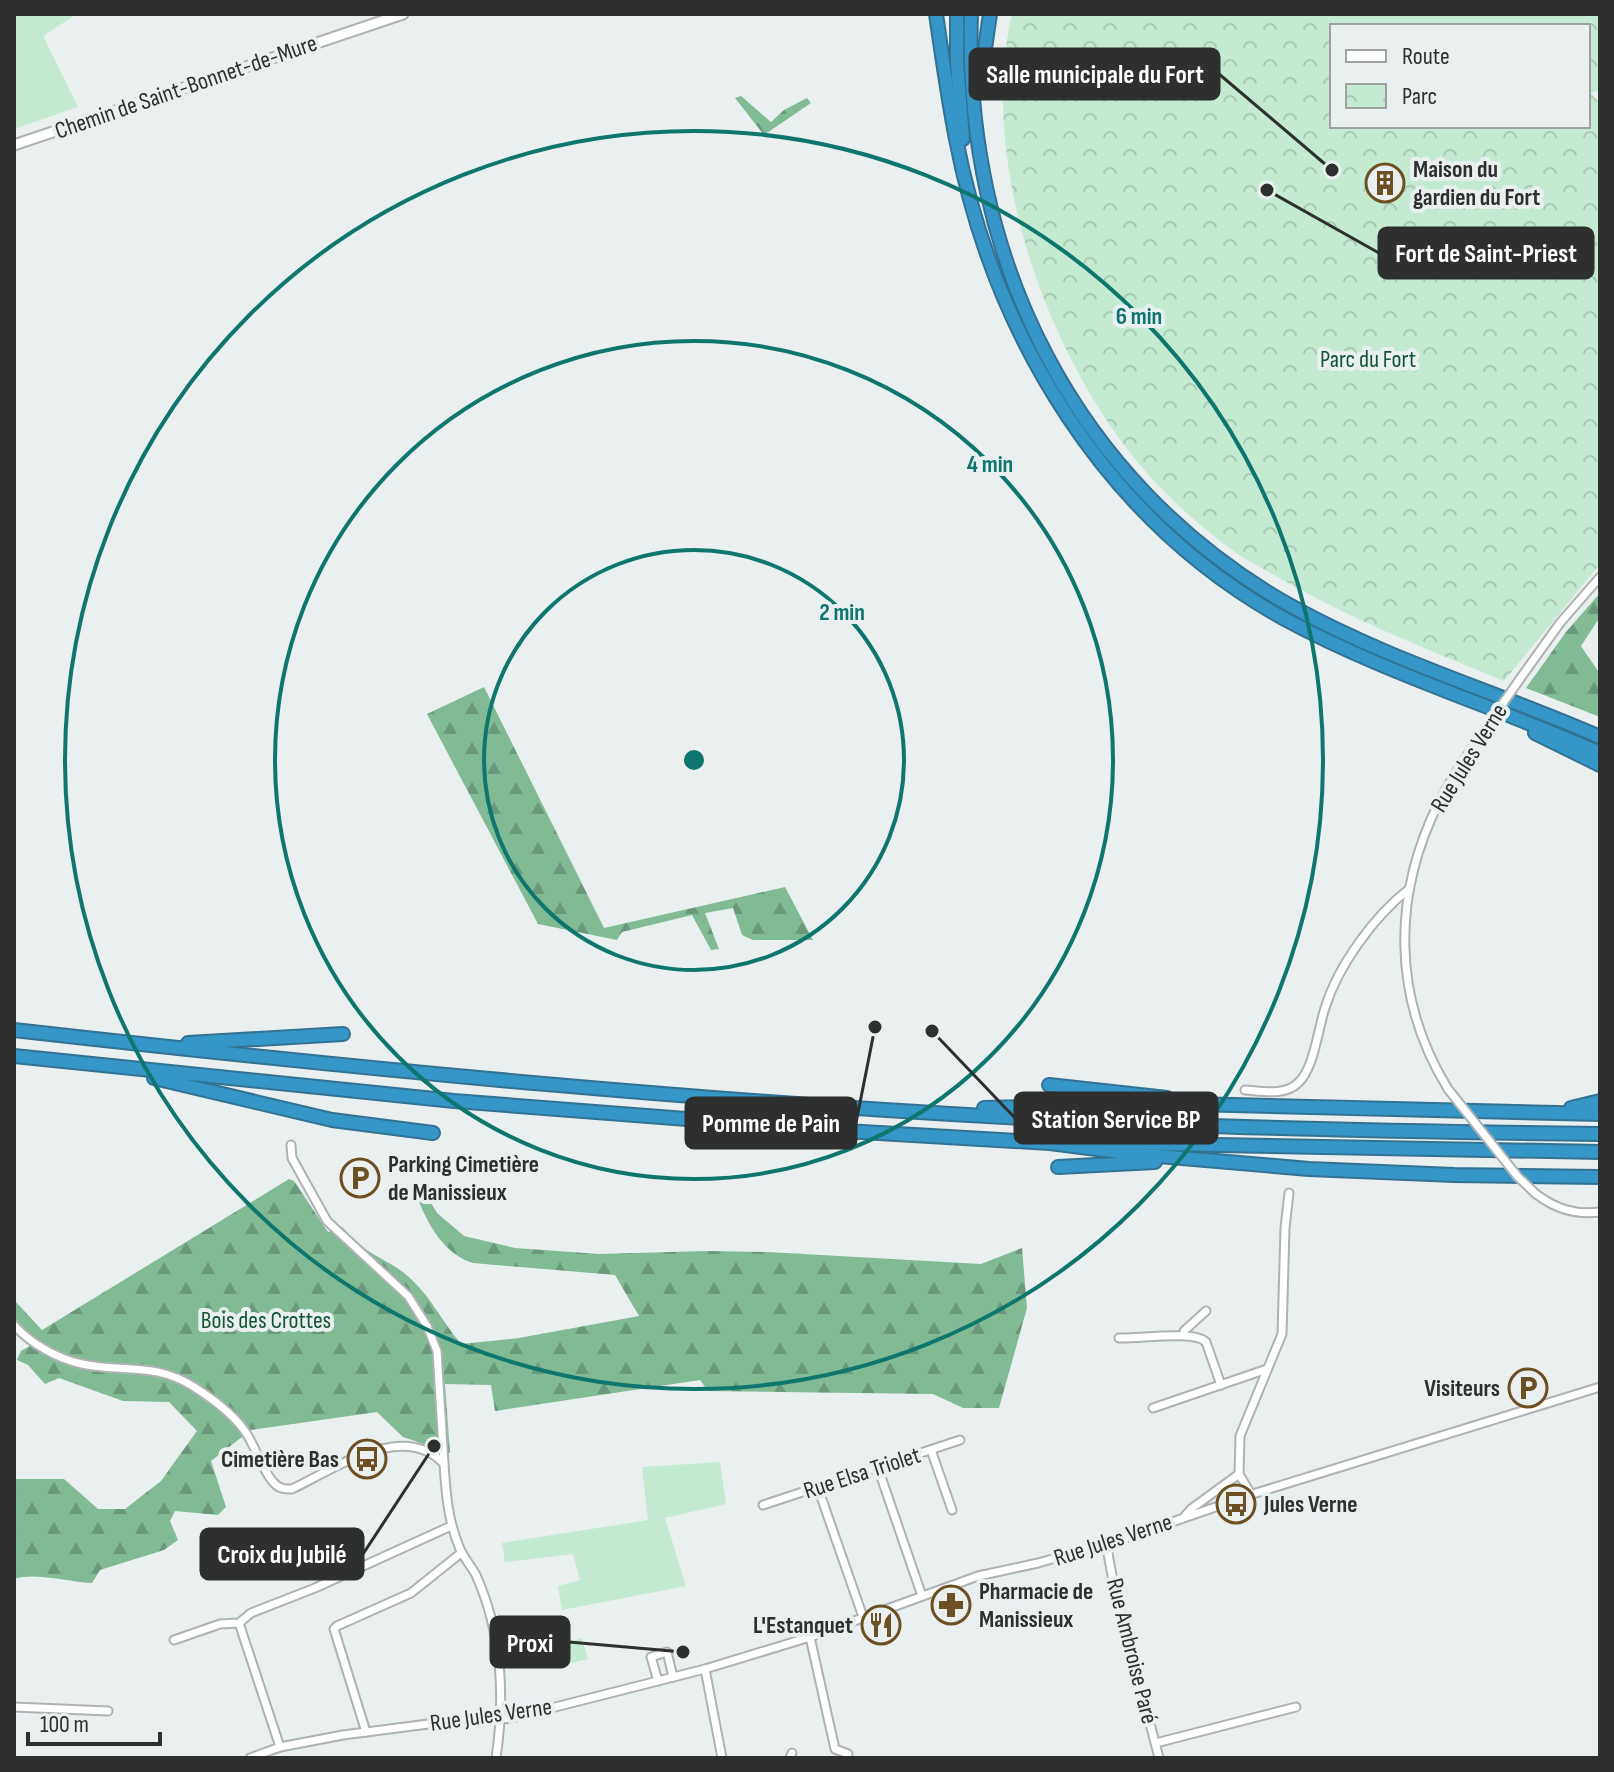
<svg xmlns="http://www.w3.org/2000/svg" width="1614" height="1772" font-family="'Sofia Sans Condensed',sans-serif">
<defs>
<pattern id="forest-firs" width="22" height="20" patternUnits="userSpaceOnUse" patternTransform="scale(2)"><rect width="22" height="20" fill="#80bb95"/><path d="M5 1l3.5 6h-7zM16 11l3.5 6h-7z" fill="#69987a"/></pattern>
<pattern id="park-crowns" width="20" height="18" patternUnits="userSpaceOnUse" patternTransform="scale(2)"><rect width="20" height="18" fill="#c4ebd1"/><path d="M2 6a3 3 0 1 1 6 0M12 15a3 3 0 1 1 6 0" fill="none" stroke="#a9cab4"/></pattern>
</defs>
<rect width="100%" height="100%" fill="#eaeff0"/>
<g fill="#c4ebd1">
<polygon points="14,14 77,14 43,36 78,107 14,129"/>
<polygon points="720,1462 726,1504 665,1518 686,1586 562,1610 558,1586 580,1580 573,1554 505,1562 502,1543 648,1520 642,1467"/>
<polygon points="582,1638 588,1659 567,1664 562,1643"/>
</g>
<g fill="url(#forest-firs)">
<polygon points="741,96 771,122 784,110 807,98 811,103 764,135 735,98"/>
<polygon points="1600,593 1600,617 1581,646 1600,674 1600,717 1526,688 1566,632"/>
<polygon points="484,687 604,928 785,887 813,940 753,940 742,935 733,908 705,913 719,949 711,950 692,915 622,932 617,940 538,924 427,714"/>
<path d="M289,1179L294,1181L328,1232L342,1227C348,1233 354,1240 360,1245C376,1258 396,1264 412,1280C432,1299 443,1323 461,1344L519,1338L639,1316L615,1275L473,1263C445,1255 428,1225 418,1199L425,1193L437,1213L464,1236L515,1248L599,1254L707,1251L768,1252L981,1264L1022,1248L1027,1308L999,1408H963L933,1394L708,1391L700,1380L495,1411L491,1385L445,1384L450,1453L403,1437L377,1412L251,1430L211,1461L226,1507L218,1515L175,1511L170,1521L178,1540L164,1550L100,1570L92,1583C68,1582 35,1572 14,1579V1479H64L98,1509H125L161,1481L197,1431L169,1402L123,1401L59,1378L45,1384L28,1365L17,1360L21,1351L38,1341L14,1318V1300L42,1330Z"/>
</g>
<path fill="url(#park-crowns)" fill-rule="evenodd" d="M1012,14H1600V90L1590,93L1600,103V564L1504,681C1426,649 1348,618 1274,575C1259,566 1242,558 1228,547C1192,520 1155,486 1128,450C1041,337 979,156 1012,14ZM1332,26H1588V126H1332Z"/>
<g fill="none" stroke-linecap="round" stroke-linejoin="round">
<defs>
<g id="minor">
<polyline points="1522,676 1560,623 1600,577"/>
<path d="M1448,1089C1392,998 1392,896 1439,802C1452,776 1469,753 1485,729"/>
<path d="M1245,1090C1262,1091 1285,1096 1298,1083C1314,1069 1318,1029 1325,1008C1338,966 1374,916 1409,889"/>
<polyline points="291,1145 292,1158 327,1221 408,1296 427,1326 437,1351 444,1464"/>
<path d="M1536,1194C1556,1209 1575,1215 1600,1212"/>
<path d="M14,1325C31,1344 58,1359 82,1364C125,1373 155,1362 194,1387C213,1399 237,1417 248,1436C257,1451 263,1472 275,1484C280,1489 285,1489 292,1489C334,1469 404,1420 444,1464C446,1494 448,1521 460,1549C464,1558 471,1566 476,1575C502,1633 505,1697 496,1758"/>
<polyline points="1184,1335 1184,1331 1206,1311"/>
<path d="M1119,1338C1139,1339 1194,1330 1206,1342L1221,1385"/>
<polyline points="1153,1408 1267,1369"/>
<polyline points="931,1450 952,1510"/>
<polyline points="878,1468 922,1596"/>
<polyline points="818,1488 863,1617"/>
<polyline points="1251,1494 1239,1474 1240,1436 1282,1334 1285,1228 1289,1193"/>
<polyline points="763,1505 960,1440"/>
<polyline points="1184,1517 1191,1509 1239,1474"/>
<polyline points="1109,1543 1108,1554 1114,1586 1159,1758"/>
<polyline points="239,1623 280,1747"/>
<polyline points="810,1637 835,1749 848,1754"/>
<polyline points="174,1640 220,1624 239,1623 251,1613 315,1588 451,1526"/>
<polyline points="705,1669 722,1758"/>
<polyline points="658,1681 651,1657 667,1652 673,1677"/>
<polyline points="14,1707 108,1711"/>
<polyline points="366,1732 334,1629 337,1626 411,1593 461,1553"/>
<polyline points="1156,1743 1296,1707"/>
<polyline points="250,1758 280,1747 343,1735 436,1723 512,1718 705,1669 810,1637 978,1576 1038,1563 1123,1539 1256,1493 1600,1387"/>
<polyline points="790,1758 792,1753"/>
</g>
<polyline id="tertiary" points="14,145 403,14"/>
<g id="motorway">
<path d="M936,14C942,56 948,98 956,139C994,336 1105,519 1283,618C1384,673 1495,706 1600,753"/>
<polyline points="957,14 957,63 963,139"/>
<path d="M971,14C963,258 1074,483 1289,605C1387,660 1497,692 1600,737"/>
<polyline points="979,90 990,14"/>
<polyline points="1535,733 1600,765"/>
<path d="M14,1030C369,1070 724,1104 1081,1121C1254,1129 1427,1132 1600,1134"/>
<polyline points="188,1043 343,1034"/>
<polyline points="14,1056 454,1101 828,1130 1050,1143 1135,1154 1309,1169 1454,1175 1600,1177"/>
<polyline points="154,1078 332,1120 433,1133"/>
<polyline points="1049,1085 1167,1098"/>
<polyline points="984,1108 1193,1104 1600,1114"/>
<polyline points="1571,1108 1600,1101"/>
<polyline points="1106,1143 1600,1152"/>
<polyline points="1058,1167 1155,1162"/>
</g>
</defs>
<use href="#minor" stroke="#aeb2b3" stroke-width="11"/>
<use href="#tertiary" stroke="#aeb2b3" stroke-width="13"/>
<use href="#motorway" stroke="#337292" stroke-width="16"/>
<use href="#minor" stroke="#fff" stroke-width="7"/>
<use href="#tertiary" stroke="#fff" stroke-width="9"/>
<use href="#motorway" stroke="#3596c7" stroke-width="12"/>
<defs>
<g id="minor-bridge">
<polyline points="1485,729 1522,676"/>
<polyline points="1448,1089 1518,1177 1536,1194"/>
</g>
</defs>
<use href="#minor-bridge" stroke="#aeb2b3" stroke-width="11" stroke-linecap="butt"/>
<use href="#minor-bridge" stroke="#fff" stroke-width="7"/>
</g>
<g fill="none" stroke="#0f766e" stroke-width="4">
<circle cx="694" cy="760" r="210"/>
<circle cx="694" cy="760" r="419"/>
<circle cx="694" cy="760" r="629"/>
</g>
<defs>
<symbol id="building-ring" viewBox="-11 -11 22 22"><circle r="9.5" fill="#eaeff0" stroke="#6c5023" stroke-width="1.5"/><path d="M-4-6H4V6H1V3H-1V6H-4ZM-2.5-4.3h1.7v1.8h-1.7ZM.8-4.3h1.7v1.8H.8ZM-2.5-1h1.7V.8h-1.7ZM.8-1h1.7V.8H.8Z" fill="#6c5023"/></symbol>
<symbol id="parking-ring" viewBox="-11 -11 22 22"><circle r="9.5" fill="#eaeff0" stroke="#6c5023" stroke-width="1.5"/><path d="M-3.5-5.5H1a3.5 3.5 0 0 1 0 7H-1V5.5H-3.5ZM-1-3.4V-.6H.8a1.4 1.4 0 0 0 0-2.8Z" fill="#6c5023"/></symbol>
<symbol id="bus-ring" viewBox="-11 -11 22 22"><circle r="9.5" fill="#eaeff0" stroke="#6c5023" stroke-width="1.5"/><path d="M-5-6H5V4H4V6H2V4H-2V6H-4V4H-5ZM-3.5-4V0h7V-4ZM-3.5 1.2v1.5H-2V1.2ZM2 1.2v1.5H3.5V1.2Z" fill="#6c5023"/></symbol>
<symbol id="pharmacy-ring" viewBox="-11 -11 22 22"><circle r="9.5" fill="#eaeff0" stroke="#6c5023" stroke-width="1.5"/><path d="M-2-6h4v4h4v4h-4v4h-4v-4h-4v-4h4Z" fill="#6c5023"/></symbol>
<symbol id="restaurant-ring" viewBox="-11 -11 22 22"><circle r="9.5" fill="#eaeff0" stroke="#6c5023" stroke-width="1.5"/><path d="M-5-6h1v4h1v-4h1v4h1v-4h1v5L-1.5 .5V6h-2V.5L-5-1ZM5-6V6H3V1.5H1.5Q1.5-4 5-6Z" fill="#6c5023"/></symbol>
</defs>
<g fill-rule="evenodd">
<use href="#building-ring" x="1363" y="161" width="44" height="44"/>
<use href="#parking-ring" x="338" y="1156" width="44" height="44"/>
<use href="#parking-ring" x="1506" y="1366" width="44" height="44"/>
<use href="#bus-ring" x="345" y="1437" width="44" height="44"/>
<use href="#bus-ring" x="1214" y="1482" width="44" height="44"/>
<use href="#pharmacy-ring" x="929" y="1583" width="44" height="44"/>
<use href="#restaurant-ring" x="859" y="1603" width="44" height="44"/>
</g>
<g text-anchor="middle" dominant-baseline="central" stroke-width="8" stroke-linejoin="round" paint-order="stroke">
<g font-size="24" fill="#2e2f2f" stroke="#eaeff0">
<text transform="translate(186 87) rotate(-19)">Chemin de Saint-Bonnet-de-Mure</text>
<text transform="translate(1469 758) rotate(-58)">Rue Jules Verne</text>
<text transform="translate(862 1473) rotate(-18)">Rue Elsa Triolet</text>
<text transform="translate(1113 1540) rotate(-18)">Rue Jules Verne</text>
<text transform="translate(1132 1651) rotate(76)">Rue Ambroise Paré</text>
<text transform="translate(491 1715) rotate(-8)">Rue Jules Verne</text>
</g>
<g font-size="24" font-weight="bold" fill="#2e2f2f" stroke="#eaeff0" text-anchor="start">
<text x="1413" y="169">Maison du<tspan x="1413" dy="28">gardien du Fort</tspan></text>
<text x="388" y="1164">Parking Cimetière<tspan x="388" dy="28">de Manissieux</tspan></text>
<text x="1500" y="1388" text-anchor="end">Visiteurs</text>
<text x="339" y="1459" text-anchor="end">Cimetière Bas</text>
<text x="1264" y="1504">Jules Verne</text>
<text x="979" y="1591">Pharmacie de<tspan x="979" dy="28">Manissieux</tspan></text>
<text x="853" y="1625" text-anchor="end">L'Estanquet</text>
</g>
<g font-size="24" fill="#105533" stroke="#eaeff0">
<text x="1368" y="359">Parc du Fort</text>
<text x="266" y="1320">Bois des Crottes</text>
</g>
</g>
<circle cx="694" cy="760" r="12" fill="#0f766e" stroke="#eaeff0" stroke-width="4"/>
<g font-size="24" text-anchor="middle" font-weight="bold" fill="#0f766e" stroke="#eaeff0" stroke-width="8" stroke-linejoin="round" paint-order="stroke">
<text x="1139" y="324">6 min</text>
<text x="990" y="472">4 min</text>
<text x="842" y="620">2 min</text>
</g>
<path fill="none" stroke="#2e2f2f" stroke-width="3" d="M1332 170L1219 74M1267 190L1379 253M932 1031L1015 1118M875 1027L856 1123M434 1446L363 1554M683 1652L569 1642"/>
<g fill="#2e2f2f" stroke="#eaeff0" stroke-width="3">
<circle cx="1332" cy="170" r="8"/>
<circle cx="1267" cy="190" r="8"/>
<circle cx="932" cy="1031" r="8"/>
<circle cx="875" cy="1027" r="8"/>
<circle cx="434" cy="1446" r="8"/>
<circle cx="683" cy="1652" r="8"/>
</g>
<g fill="#2e2f2f" stroke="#2e2f2f" stroke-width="3">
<rect x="970" y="49" width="249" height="50" rx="8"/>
<rect x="1379" y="228" width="214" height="50" rx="8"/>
<rect x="1015" y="1093" width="202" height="50" rx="8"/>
<rect x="686" y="1098" width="170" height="50" rx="8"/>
<rect x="201" y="1529" width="162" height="50" rx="8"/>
<rect x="491" y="1617" width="78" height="50" rx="8"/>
</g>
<g font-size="26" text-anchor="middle" font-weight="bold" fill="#fff">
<text x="1095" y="83">Salle municipale du Fort</text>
<text x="1486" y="262">Fort de Saint-Priest</text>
<text x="1116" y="1128">Station Service BP</text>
<text x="771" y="1132">Pomme de Pain</text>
<text x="282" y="1563">Croix du Jubilé</text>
<text x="530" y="1652">Proxi</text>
</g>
<rect width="1614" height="1772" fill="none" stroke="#2e2f2f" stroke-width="32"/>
<rect x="1330" y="24" width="260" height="104" fill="#eaeff0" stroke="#9fa2a3" stroke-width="2"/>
<rect x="1346" y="50" width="40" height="12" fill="#ffffff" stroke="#9fa2a3" stroke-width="2"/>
<text x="1402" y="64" font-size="24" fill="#2e2f2f">Route</text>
<rect x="1346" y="84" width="40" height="24" fill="url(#park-crowns)" stroke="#9fa2a3" stroke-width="2"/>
<text x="1402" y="104" font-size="24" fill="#2e2f2f">Parc</text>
<path d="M28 1732v12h132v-12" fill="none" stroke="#2e2f2f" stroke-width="4"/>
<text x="40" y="1732" font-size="24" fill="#2e2f2f" stroke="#eaeff0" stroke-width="6" paint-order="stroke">100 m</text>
</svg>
